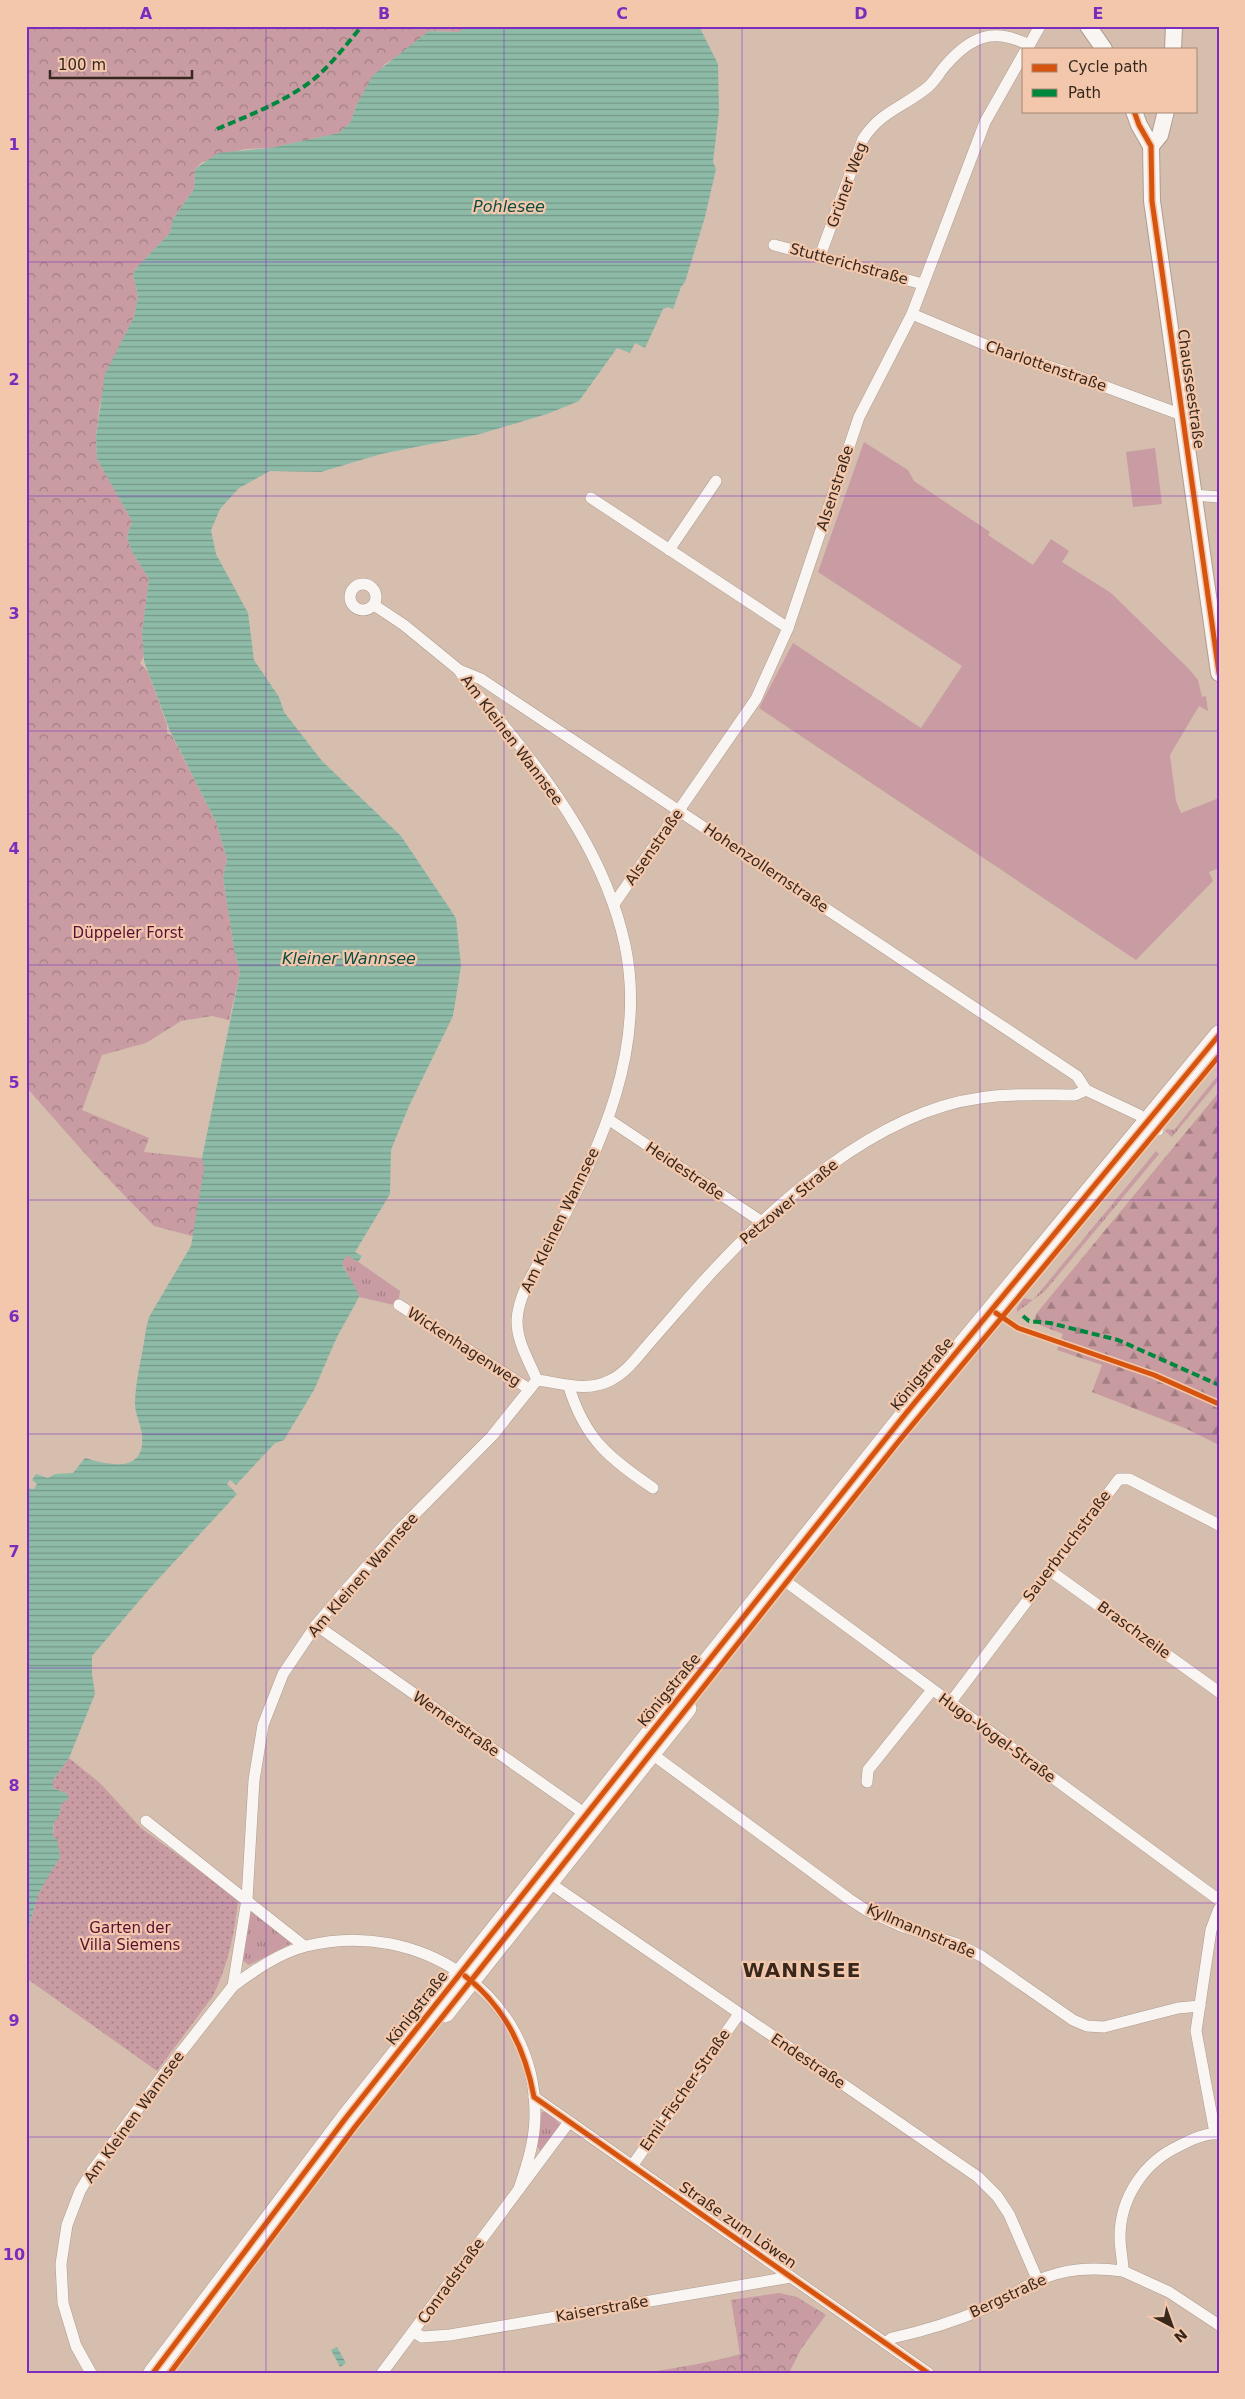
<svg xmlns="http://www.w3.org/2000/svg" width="1245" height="2399" font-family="'DejaVu Sans',sans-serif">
<defs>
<pattern id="grass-tufts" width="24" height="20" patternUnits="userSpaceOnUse" patternTransform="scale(1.25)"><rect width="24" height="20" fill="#c89ca2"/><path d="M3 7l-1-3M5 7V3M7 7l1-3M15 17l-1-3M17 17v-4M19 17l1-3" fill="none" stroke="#a37f83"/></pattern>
<pattern id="forest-firs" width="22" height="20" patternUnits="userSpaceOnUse" patternTransform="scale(1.25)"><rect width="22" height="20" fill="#c79ba0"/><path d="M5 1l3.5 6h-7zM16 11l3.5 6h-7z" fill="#a27e82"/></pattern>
<pattern id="park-crowns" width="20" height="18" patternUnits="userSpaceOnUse" patternTransform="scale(1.25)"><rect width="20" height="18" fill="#c89ca2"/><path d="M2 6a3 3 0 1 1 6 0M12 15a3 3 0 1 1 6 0" fill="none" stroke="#a37f83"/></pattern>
<pattern id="garden-dots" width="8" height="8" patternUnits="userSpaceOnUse" patternTransform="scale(1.25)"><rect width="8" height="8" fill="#c89ca2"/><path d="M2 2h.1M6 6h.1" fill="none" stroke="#a37f83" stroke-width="1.8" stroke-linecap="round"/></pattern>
<pattern id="water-rules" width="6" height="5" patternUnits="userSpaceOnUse" patternTransform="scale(1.25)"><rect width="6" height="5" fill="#8ebba8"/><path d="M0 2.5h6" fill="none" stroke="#759888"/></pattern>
</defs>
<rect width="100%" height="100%" fill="#d5beae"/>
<g fill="url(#grass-tufts)">
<polygon points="1219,1074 1219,1080 1172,1137 1165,1131 1167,1129 1174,1130"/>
<polygon points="1156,1151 1159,1154 1045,1291 1017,1312 1017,1308 1024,1298 1033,1300"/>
<polygon points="347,1254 400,1291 398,1306 359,1297 342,1263"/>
<polygon points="253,1910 292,1943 249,1965 243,1961 249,1914"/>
<polygon points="542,2112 547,2112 562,2126 541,2151 537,2146 539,2116"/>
</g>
<polygon fill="url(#forest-firs)" points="1219,1092 1219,1445 1187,1429 1092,1392 1102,1365 1057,1350 1063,1334 1040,1325 1035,1319 1036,1314"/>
<g fill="url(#park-crowns)">
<polygon points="26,26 466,26 459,32 429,31 400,55 385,64 357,104 350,123 339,133 270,148 244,149 202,162 195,169 194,189 173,219 170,233 138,266 133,274 138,296 134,317 121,344 100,403 96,436 97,459 132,521 127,537 132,552 149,579 142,633 144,656 140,663 148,672 167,725 167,733 172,736 216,822 227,859 223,877 234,948 240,973 229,1020 212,1016 181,1021 146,1043 102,1055 82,1110 149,1138 144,1152 239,1162 215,1242 154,1226 96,1166 26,1087"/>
<path d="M779,2293L797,2297L826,2315L801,2349L789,2373H647C678,2367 709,2363 740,2354L731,2300Z"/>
</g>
<path fill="url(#garden-dots)" d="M69,1758L100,1783L141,1828L238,1899C235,1933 228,1965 213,1996L157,2071L26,1978V1938L38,1894L45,1880L53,1838L54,1821L59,1816L61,1804L68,1794L53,1788V1780Z"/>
<g fill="#c89ca2">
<polygon points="864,442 908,470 914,481 990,532 988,535 1033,565 1051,539 1069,551 1062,562 1111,593 1189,669 1198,680 1202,697 1206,696 1208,711 1199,706 1170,755 1176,801 1181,813 1219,798 1219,868 1209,872 1213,881 1136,960 759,708 793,643 921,728 962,666 818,572"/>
<polygon points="1155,448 1162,504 1133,507 1126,452"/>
</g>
<g fill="url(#water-rules)">
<path d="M466,26H699L718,64L719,112L713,162L716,169L705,217L685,282L681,287L673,309L668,307L663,309L645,348L635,343L630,353L617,348L579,401L547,414L480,434L381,454L321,472L270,471L239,488L220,509L211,530L216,554L248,613L254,660L279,697L284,712L322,761L401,836L456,918L461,966L453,1016L409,1106L391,1150L390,1194L355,1252L362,1256L358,1262L347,1255L342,1263C346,1275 356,1284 359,1297L337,1337L314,1390L284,1440L275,1443L236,1485L230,1480L227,1484L237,1494L151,1587L92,1656V1674L95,1694L69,1758L53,1780V1788L68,1794V1799L61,1804L59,1816C52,1823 53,1828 53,1837L57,1839L60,1857L38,1894L26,1938V1488L34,1489L37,1484L32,1480L36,1474L48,1478L55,1474L73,1473L85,1458C108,1465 146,1474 142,1435C141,1424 134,1412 135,1401C136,1377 143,1353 146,1329L149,1317L191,1246L204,1169L202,1158L240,973L234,948L223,877L227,859L216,822L170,731L144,661L142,633L149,579L132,552L127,537L132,521L97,459L96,437L105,374L134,317L138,296L133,274L138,266L170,233L173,219L194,189L195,169L218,153L270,148L339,133L350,123L357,104L373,75L429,31L459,32Z"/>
<polygon points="337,2347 346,2363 340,2367 331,2350"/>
</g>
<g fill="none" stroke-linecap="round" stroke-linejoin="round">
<defs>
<g id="street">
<polyline points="1027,49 1040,26"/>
<polyline points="774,245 923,284"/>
<path d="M820,256L863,139C881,111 904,107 928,87C935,81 939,73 945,66C971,36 993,27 1029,45"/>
<polyline points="912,314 1000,351 1060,370 1182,415"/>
<polyline points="1193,495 1219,497"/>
<polyline points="591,498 788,628"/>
<polyline points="669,550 716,481"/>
<circle cx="363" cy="597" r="13"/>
<polyline points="374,605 404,625 459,670 481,679 1077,1076 1086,1090 1139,1115 1158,1130"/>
<polyline points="614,904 756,699 788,628 859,417 912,314 985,122 1024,53"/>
<polyline points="608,1119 762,1222"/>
<polyline points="399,1305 529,1389"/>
<path d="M537,1380C562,1383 586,1393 611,1380C628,1371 639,1355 651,1341C668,1322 684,1303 701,1284C769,1208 875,1112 980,1098C1011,1093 1044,1095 1075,1095L1086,1090"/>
<path d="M569,1387C585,1439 609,1458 653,1488"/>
<polyline points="1049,1570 1219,1692"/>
<polyline points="777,1575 1219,1900"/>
<polyline points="316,1625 591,1818"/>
<polyline points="950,1703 1119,1479 1129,1479 1219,1525"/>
<polyline points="648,1751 849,1899 866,1910 901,1926 957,1944 981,1956 1073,2020 1087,2026 1104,2027 1178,2008 1200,2006"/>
<polyline points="867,1782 868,1770 932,1690"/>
<polyline points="146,1821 304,1946"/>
<polyline points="544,1879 978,2177 997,2196 1009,2214 1038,2281"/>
<path d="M233,1986C255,1970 279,1953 306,1946C418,1918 536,1994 535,2115C535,2141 527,2165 519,2189"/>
<polyline points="534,2097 928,2373"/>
<polyline points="1215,2133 1196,2031 1211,1930 1219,1909"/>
<polyline points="632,2166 739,2014"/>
<polyline points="1123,2271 1169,2292 1219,2325"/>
<polyline points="414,2332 422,2337 450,2335 791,2277"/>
<path d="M885,2343L892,2338C924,2331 956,2321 986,2308C1004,2300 1020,2289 1037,2281C1065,2268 1093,2267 1123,2271C1123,2260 1120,2249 1120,2237C1120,2198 1144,2162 1179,2146C1190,2140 1206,2132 1219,2134"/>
<path d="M91,2373L76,2346L63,2303L61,2264L67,2225L80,2191L92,2171L160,2079L233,1986L247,1899L254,1780L263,1725L283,1674L316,1625L343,1593L403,1526L492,1436L537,1380C529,1361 517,1342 517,1321C518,1291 542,1260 555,1234C601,1145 647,1049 625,945C607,862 557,790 504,726C489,707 472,691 459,670"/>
<polyline points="382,2373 569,2122"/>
</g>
<g id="secondary">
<polyline points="1088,26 1104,49"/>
<polyline points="1173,49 1174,26"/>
<polyline points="1134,111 1139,125 1151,146 1152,201 1219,673"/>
<polyline points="1151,146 1160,135 1166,111"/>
</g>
<g id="primary">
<polyline points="445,2013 687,1708"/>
<polyline points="153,2373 345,2119 646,1739 907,1412 1219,1035"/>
</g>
</defs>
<use href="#street" stroke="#af9d90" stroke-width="12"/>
<use href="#secondary" stroke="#af9d90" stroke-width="18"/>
<use href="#primary" stroke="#af9d90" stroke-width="20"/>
<use href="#street" stroke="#f9f5f3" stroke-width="11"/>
<use href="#secondary" stroke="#f9f5f3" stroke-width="16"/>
<use href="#primary" stroke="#f9f5f3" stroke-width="19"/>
<g stroke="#00873e" stroke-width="4" stroke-dasharray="8 4" stroke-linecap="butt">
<path d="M217,129C245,117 274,106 300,89C325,74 343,48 362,26"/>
<polyline points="1023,1316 1029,1321 1050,1323 1118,1340 1219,1385"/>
</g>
<defs>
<g id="cycleway">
<polyline points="1134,111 1139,125 1151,146 1152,201 1219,673"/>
<polyline points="996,1313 1018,1328 1154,1375 1219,1404"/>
<path d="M465,1976C504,2006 525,2048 534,2097L928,2373"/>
<polyline points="153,2373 345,2119 646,1739 907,1412 1219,1035"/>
<polyline points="170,2373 355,2127 786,1583 899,1441 1219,1056"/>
</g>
</defs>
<use href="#cycleway" stroke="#f2c7ac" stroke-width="8"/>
<use href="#cycleway" stroke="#d6540e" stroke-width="5"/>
</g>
<path fill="none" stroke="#7b2cbf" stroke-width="1" stroke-opacity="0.55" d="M266,26V2373M504,26V2373M742,26V2373M980,26V2373M26,262H1219M26,496H1219M26,731H1219M26,965H1219M26,1200H1219M26,1434H1219M26,1668H1219M26,1903H1219M26,2137H1219"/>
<g text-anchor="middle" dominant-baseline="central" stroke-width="4.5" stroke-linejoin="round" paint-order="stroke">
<g font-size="15" fill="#37271c" stroke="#f2c7ac">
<text transform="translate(847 185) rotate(-70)">Grüner Weg</text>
<text transform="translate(849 264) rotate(15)">Stutterichstraße</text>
<text transform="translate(1046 366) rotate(19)">Charlottenstraße</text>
<text transform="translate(1191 389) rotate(82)">Chausseestraße</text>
<text transform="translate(835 488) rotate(-72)">Alsenstraße</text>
<text transform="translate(512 740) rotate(53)">Am Kleinen Wannsee</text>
<text transform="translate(654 847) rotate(-55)">Alsenstraße</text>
<text transform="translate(766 868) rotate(34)">Hohenzollernstraße</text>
<text transform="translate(685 1171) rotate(34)">Heidestraße</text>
<text transform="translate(789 1202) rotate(-40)">Petzower Straße</text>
<text transform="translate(560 1220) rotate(-64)">Am Kleinen Wannsee</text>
<text transform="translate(464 1347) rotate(33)">Wickenhagenweg</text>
<text transform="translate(922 1374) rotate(-51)">Königstraße</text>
<text transform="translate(1067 1546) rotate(-53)">Sauerbruchstraße</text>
<text transform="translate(363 1575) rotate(-49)">Am Kleinen Wannsee</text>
<text transform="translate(1134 1630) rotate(36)">Braschzeile</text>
<text transform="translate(669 1690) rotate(-51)">Königstraße</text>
<text transform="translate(456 1724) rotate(35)">Wernerstraße</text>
<text transform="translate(997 1738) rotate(36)">Hugo-Vogel-Straße</text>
<text transform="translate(921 1931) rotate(23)">Kyllmannstraße</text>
<text transform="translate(417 2008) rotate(-52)">Königstraße</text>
<text transform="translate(808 2061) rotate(34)">Endestraße</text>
<text transform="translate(685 2090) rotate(-55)">Emil-Fischer-Straße</text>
<text transform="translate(134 2117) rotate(-54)">Am Kleinen Wannsee</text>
<text transform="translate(738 2225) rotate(35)">Straße zum Löwen</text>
<text transform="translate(451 2281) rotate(-54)">Conradstraße</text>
<text transform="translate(1008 2296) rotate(-25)">Bergstraße</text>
<text transform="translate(602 2309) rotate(-10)">Kaiserstraße</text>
</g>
<g font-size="15" fill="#590f34" stroke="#f2c7ac">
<text x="128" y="933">Düppeler Forst</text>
<text x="130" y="1928">Garten der<tspan x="130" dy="17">Villa Siemens</tspan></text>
</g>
<g font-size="16" font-style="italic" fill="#0c4e41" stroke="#f2c7ac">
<text x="509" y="206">Pohlesee</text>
<text x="349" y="958">Kleiner Wannsee</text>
</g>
<g font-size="20" font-weight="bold" letter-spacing="1" fill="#37271c" stroke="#f2c7ac">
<text x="802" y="1970">WANNSEE</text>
</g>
</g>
<rect width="1245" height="2399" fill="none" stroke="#f2c7ac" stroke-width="55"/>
<rect x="1022" y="48" width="175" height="65" fill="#f2c7ac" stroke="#a78772"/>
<rect x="1032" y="64" width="25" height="8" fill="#d6540e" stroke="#a78772"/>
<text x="1068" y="72" font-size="15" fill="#37271c">Cycle path</text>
<rect x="1032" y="89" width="25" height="8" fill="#00873e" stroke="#a78772"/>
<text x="1068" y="98" font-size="15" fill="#37271c">Path</text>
<g transform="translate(1172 2326) rotate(139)" stroke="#f2c7ac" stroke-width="4" paint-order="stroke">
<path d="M0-4L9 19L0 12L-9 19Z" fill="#37271c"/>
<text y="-8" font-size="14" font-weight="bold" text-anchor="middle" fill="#37271c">N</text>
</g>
<path d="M50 70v8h142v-8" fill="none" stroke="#37271c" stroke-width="2.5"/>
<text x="58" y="70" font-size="15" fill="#37271c" stroke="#f2c7ac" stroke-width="4" paint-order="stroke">100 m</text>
<rect x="28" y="28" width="1190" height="2344" fill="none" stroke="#7b2cbf" stroke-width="2"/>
<g font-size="16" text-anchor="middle" font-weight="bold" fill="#7b2cbf">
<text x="146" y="19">A</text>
<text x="384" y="19">B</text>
<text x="622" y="19">C</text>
<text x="861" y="19">D</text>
<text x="1098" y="19">E</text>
<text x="14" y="150">1</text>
<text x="14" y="385">2</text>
<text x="14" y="619">3</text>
<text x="14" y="854">4</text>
<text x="14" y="1088">5</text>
<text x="14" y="1322">6</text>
<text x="14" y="1557">7</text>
<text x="14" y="1791">8</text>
<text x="14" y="2026">9</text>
<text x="14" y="2260">10</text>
</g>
</svg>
